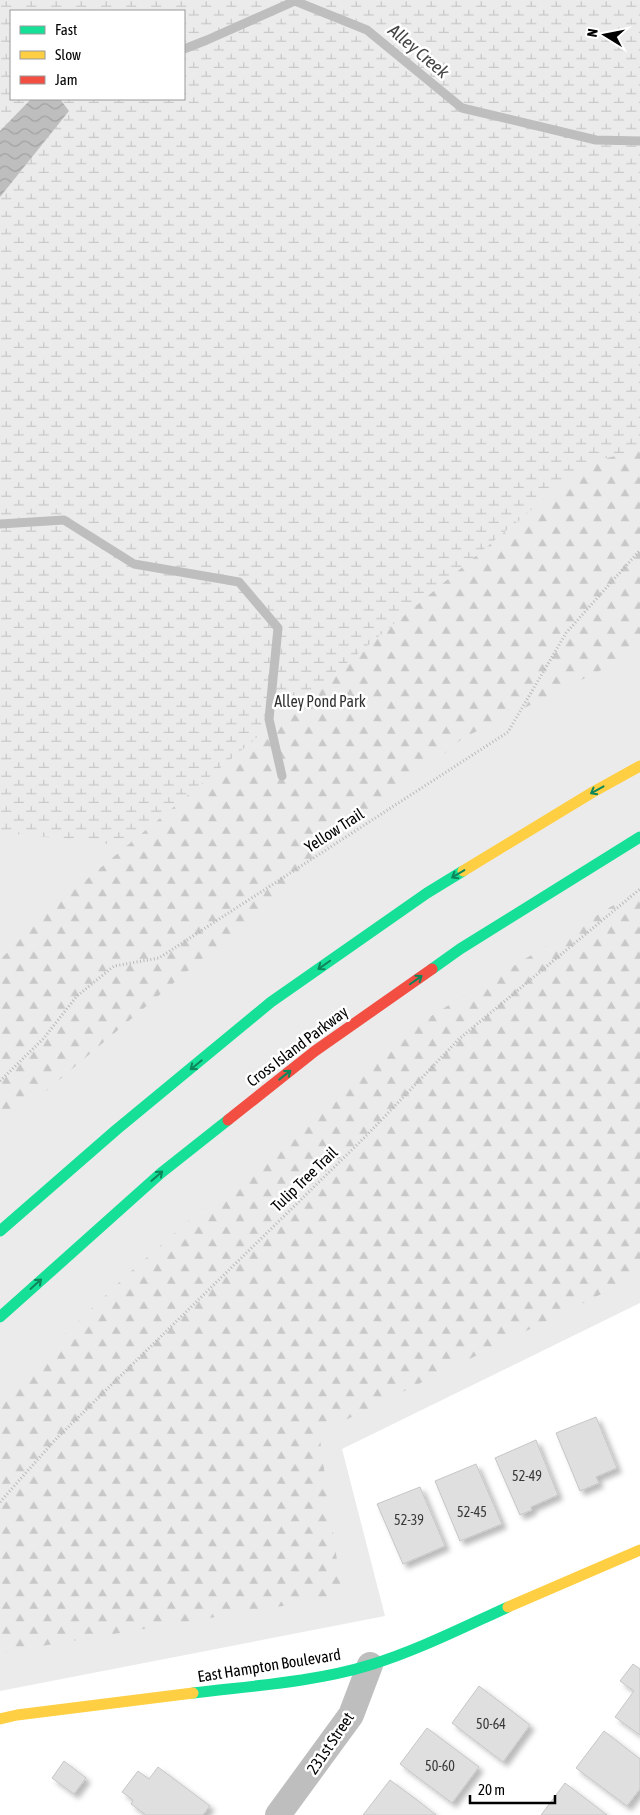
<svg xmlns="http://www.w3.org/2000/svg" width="640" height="1815" font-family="'Asap Condensed',sans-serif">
<defs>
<pattern id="forest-firs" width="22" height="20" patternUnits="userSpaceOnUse" patternTransform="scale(1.25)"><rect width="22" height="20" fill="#ebebeb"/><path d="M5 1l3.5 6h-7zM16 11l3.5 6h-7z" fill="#c8c8c8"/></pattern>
<pattern id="wetland-marsh" width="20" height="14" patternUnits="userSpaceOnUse" patternTransform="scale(1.25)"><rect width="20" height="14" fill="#ebebeb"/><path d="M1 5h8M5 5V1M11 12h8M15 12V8" fill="none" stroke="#c8c8c8"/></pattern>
<pattern id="water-waves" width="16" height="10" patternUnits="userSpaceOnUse" patternTransform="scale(1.25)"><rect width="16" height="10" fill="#bebebe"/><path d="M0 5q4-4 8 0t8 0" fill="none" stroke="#a2a2a2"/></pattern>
<filter id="shadow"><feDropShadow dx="4.5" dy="4.5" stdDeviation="2.5" flood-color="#0004"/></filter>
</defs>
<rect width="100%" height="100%" fill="#fff"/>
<path fill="#ebebeb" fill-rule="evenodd" d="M0,0H640V1303L342,1449L385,1616L0,1691ZM11,11H184V99H11Z"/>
<g fill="url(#forest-firs)">
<polygon points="640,450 640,651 463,738 0,1130 0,960 40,918 589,462"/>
<polygon points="640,889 640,1275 319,1433 342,1596 0,1653 0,1395 128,1274 403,1033"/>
</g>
<polygon fill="url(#wetland-marsh)" points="0,0 640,0 640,450 589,462 126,846 0,832 0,197 69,111 60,99 184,99 184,11 11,11 11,99 31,99 0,131"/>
<polygon fill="url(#water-waves)" points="31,99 60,99 69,111 0,197 0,131"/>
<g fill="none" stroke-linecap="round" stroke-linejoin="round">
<g stroke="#bebebe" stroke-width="9">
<polyline points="184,49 207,40 295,1 367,30 462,108 596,140 640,141"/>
<polyline points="0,524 64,520 134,564 239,582 278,628 269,719 282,776"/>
</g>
</g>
<g fill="#dfdfdf" stroke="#c6c6c6" filter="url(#shadow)">
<polygon points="596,1417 617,1468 596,1477 599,1483 580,1491 556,1433"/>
<polygon points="536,1440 558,1495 531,1507 532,1510 520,1515 495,1458"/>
<polygon points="476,1464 502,1524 460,1541 435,1481"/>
<polygon points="420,1487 445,1546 403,1564 377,1504"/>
<polygon points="633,1664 640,1669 640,1735 615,1717 634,1691 620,1681"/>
<polygon points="479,1686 530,1725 503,1762 452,1723"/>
<polygon points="427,1728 479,1767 452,1803 400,1764"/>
<polygon points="604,1731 640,1759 640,1789 627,1806 576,1768"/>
<polygon points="64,1761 86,1778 74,1794 52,1778"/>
<polygon points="158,1767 210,1806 203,1815 146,1815 131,1804 133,1800 122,1792 138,1771 149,1779"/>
<polygon points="390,1780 417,1800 436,1815 363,1815"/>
<polygon points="565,1783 607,1815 541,1815"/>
</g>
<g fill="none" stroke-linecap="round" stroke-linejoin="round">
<g stroke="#b9b9b9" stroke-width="3" stroke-dasharray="1 2.5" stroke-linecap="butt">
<polyline points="0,1081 44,1038 77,996 114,966 159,958 508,732 566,633 640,550"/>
<polyline points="0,1502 55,1440 365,1137 459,1039 640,889"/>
</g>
<polyline stroke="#bebebe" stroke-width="26" points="278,1815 351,1715 370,1665"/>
<g stroke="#16e098" stroke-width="11">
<polyline points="432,969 460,949 640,837"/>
<polyline points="0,1231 116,1130 271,1002 427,893 463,871"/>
<polyline points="0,1317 161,1173 228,1120"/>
<path d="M193,1693C250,1686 315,1682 370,1665C416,1651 464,1627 508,1607"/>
</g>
<g stroke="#ffcf43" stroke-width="11">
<polyline points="463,871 593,792 640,766"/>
<polyline points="508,1607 640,1550"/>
<polyline points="0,1719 17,1715 193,1693"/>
</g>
<polyline stroke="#f24e42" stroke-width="11" points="228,1120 315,1051 432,969"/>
</g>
<defs><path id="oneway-shaft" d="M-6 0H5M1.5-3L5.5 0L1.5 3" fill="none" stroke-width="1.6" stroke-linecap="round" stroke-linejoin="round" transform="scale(1.25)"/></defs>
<g stroke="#0d865b">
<use href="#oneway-shaft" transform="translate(597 790) rotate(151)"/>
<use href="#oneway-shaft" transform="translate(458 874) rotate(149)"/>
<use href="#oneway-shaft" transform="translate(324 965) rotate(145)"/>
<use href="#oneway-shaft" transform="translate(416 980) rotate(-35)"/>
<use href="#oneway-shaft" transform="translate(196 1065) rotate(141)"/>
<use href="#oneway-shaft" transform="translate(285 1075) rotate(-38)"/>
<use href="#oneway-shaft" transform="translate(157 1176) rotate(-41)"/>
<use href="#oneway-shaft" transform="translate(36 1284) rotate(-42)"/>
</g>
<g text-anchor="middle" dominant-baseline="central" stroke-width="5" stroke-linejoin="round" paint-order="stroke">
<g font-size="14" fill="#383838">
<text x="527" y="1476">52-49</text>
<text x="472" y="1512">52-45</text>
<text x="409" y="1520">52-39</text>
<text x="491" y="1724">50-64</text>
<text x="440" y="1766">50-60</text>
</g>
<g font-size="16" fill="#323232" stroke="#fff">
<text x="320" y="701">Alley Pond Park</text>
</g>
<g font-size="16" fill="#000" stroke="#fff">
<text transform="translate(334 830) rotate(-33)">Yellow Trail</text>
<text transform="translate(297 1046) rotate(-37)">Cross Island Parkway</text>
<text transform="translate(304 1179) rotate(-44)">Tulip Tree Trail</text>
<text transform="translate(269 1665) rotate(-9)">East Hampton Boulevard</text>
<text transform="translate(330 1743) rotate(-56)">231st Street</text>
</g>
<g font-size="18" font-style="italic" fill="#434343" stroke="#fff">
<text transform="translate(419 51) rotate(40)">Alley Creek</text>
</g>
</g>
<rect x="10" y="10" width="175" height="90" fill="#ffffff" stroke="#999999"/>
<rect x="20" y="26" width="25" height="8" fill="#16e098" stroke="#999999"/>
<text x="55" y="35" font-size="15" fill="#000000">Fast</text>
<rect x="20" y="51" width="25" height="8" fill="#ffcf43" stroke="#999999"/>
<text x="55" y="60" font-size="15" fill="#000000">Slow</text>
<rect x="20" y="76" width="25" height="8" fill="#f24e42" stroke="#999999"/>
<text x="55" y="85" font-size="15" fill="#000000">Jam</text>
<g transform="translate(605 35) rotate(280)" stroke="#ffffff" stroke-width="4" paint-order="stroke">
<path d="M0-4L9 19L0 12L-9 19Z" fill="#000000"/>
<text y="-8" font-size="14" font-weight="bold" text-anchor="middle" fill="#000000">N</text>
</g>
<path d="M470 1795v8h85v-8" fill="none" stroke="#000000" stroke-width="2.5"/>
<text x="478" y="1795" font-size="15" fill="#000000" stroke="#ffffff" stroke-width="4" paint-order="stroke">20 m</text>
</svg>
